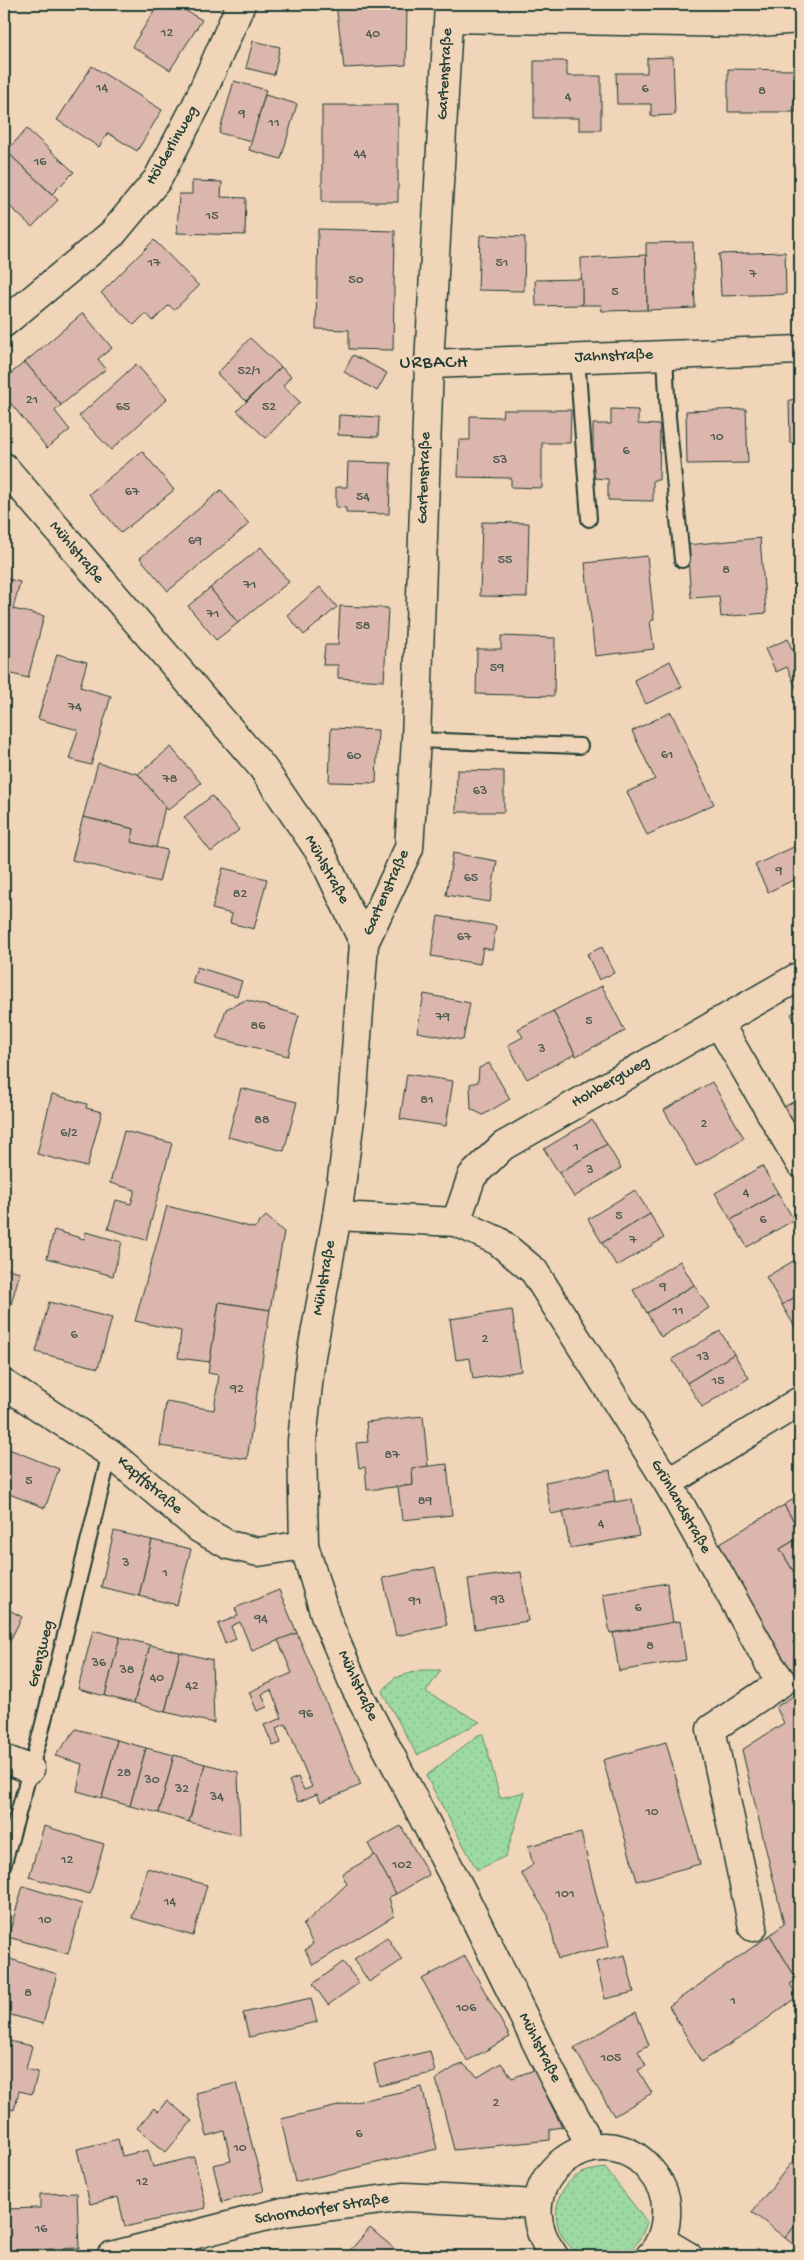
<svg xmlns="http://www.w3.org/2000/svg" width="804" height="2260" font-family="'Gochi Hand',sans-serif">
<defs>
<pattern id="grass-dots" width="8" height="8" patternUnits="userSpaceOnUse" patternTransform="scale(1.25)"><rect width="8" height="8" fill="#9cdaa2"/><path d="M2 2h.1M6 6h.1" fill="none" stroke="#86bc8c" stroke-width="1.8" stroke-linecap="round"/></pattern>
</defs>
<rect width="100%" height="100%" fill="#f1d5b8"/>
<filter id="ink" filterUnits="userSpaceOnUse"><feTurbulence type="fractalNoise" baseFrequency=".02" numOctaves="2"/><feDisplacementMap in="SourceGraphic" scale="10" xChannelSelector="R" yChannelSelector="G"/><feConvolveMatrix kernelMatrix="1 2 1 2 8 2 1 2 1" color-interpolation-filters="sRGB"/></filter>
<g filter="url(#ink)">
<g fill="url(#grass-dots)" stroke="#5e8c6b">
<polygon points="421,1670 441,1670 426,1692 480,1722 417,1755 382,1692 394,1678"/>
<polygon points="483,1734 500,1798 525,1792 506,1856 477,1870 426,1776 478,1735"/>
<path d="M605,2168L647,2222C642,2237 635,2250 620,2256C609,2256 595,2258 585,2256C578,2255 573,2250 569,2245C550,2226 553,2193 575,2177C584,2170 595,2170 605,2168Z"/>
</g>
<g fill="#dab6ac" stroke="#1f3d34">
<polygon points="159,4 174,4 202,20 170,70 132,46"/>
<polygon points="336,4 407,4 406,65 344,68"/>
<polygon points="253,41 280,47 274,75 246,68"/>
<polygon points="673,57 675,115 651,116 651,104 617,104 616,73 647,73 647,58"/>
<polygon points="534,61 567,61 567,76 601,76 601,130 579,130 579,118 534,118"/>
<polygon points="92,66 162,110 137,151 108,133 99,147 57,120"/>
<polygon points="728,69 795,70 796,112 728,112"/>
<polygon points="234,81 266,90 252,141 219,133"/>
<polygon points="265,95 297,104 281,159 249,150"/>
<rect x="322" y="105" width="76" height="97"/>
<polygon points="27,129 74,172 52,194 6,151"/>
<polygon points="6,151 58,200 32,227 4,201 4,153"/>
<polygon points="192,181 222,182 221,197 246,198 245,235 177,233 179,194 192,194"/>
<polygon points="318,229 395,231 393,350 349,349 349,330 316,329"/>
<polygon points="480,235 525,237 524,291 478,290"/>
<polygon points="154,240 199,286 174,310 169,305 153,321 146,313 134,325 101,293"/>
<polygon points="693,242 695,308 647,310 646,243"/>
<polygon points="785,252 786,294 721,296 719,254"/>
<polygon points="646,255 647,310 602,311 601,305 582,305 581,258"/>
<polygon points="582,279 582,305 536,306 535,280"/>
<polygon points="83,313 112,348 98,359 106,369 61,405 25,362"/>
<polygon points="250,338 281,367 246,401 217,374"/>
<polygon points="353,355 387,373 377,391 344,372"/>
<polygon points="25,362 61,405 55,411 70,430 47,448 4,395 4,379"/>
<polygon points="136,364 167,399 111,450 79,416"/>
<polygon points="281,367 291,376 283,386 300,402 266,438 237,411"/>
<polygon points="800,399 800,443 790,443 789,400"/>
<polygon points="611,409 638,410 638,424 660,425 659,480 653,480 653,501 608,500 608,479 593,478 593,424 611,424"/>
<polygon points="746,409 748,463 687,464 686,411"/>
<polygon points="503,410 571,410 570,443 542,443 542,488 511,487 511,478 458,477 459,440 470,440 470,416 502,417"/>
<polygon points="339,415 379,417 378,437 338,435"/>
<polygon points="142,451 174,490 121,533 89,494"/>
<polygon points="348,462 391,463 389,514 346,513 346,508 336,507 336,487 347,487"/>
<polygon points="221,490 249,524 168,591 140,558"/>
<polygon points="482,522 529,523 527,597 480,596"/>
<polygon points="760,538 766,613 721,617 719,596 691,598 687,545"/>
<polygon points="261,547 289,582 238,623 210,588"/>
<polygon points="647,556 654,620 650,621 654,649 595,656 585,563"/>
<polygon points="4,578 20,582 13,609 44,616 28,678 4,672"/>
<polygon points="320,587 337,607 304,635 287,615"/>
<polygon points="210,588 238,623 216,640 188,606"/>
<polygon points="340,606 388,608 384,681 338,678 338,665 323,665 325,645 338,645"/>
<polygon points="501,636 555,638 554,696 476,694 477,649 501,649"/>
<polygon points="788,639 792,650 800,646 800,697 787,667 776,672 765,649"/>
<polygon points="57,654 87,662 80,687 111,696 91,765 69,759 78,730 38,719"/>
<polygon points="670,661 682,687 646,704 634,680"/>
<polygon points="671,712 714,804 647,835 627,792 655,779 632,731"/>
<polygon points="331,728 378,730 376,783 329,782"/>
<polygon points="171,747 201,783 168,810 138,774"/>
<polygon points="98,763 138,774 165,806 156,848 131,842 134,829 83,817"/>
<polygon points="457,770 504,771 504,812 456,812"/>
<polygon points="212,796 239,830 211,852 184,817"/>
<polygon points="83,817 134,829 131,842 167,850 159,882 72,860"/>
<polygon points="800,844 800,877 768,892 755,865"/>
<polygon points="453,853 497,861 490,902 446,895"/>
<polygon points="223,868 267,879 254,929 230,923 232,914 212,909"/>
<polygon points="438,916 496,926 492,950 483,948 480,964 431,956"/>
<polygon points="602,947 614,973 599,980 587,954"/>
<polygon points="197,967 242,981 237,996 192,983"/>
<polygon points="602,986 625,1031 576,1056 553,1011"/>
<polygon points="424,994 470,1003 463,1040 417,1032"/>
<polygon points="246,1000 299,1015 288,1056 217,1038 226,1009"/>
<polygon points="800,1009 800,1031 791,1014"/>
<polygon points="553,1011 575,1054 527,1079 508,1045 523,1037 518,1029"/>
<polygon points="489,1063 510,1099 483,1115 471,1109 470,1084 478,1082 479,1068"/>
<polygon points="407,1074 453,1081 446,1126 400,1119"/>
<polygon points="712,1082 744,1138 696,1166 664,1110"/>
<polygon points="241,1088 297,1102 284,1151 228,1137"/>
<polygon points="52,1094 87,1104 86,1108 102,1112 87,1167 37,1154"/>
<polygon points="800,1098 800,1129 795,1131 782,1108"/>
<polygon points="592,1120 607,1144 559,1173 544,1149"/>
<polygon points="124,1131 172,1143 146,1240 108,1229 116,1200 131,1204 135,1190 110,1183"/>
<polygon points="607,1144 621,1168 574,1197 559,1173"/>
<polygon points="762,1166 778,1193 731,1220 715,1193"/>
<polygon points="635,1190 650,1214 602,1243 588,1219"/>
<polygon points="778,1193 794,1220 747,1247 731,1220"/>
<polygon points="167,1206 254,1228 266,1216 284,1232 270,1310 219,1302 210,1362 178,1358 181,1331 135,1321"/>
<polygon points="650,1214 664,1238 617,1266 602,1243"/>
<polygon points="54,1230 84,1239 86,1232 122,1242 113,1276 47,1258"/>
<polygon points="800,1257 800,1294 782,1305 766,1277"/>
<polygon points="680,1261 694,1285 647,1313 633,1290"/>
<polygon points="4,1268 20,1272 8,1315 4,1314"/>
<polygon points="694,1285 709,1308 661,1337 647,1313"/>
<polygon points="800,1294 800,1330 798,1332 782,1305"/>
<polygon points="49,1302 112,1318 98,1368 36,1352"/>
<polygon points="219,1302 270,1310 247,1459 160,1446 166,1402 214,1410 219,1375 208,1373"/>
<polygon points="512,1310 521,1371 473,1379 470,1358 456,1360 450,1319"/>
<polygon points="720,1331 734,1354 687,1383 672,1359"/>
<polygon points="734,1354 749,1378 702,1407 687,1383"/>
<polygon points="423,1416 428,1467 412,1468 413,1485 367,1490 365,1467 359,1468 356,1443 368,1442 366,1422"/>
<polygon points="4,1447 59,1469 45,1508 4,1492"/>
<polygon points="447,1464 452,1515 402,1520 398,1487 413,1485 412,1468"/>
<polygon points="610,1470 615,1502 551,1514 545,1482"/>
<polygon points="800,1495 800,1519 794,1522 784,1505"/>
<polygon points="632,1499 639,1536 570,1548 563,1511"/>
<polygon points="784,1505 794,1522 800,1519 800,1537 780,1549 800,1582 800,1978 797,1980 770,1935 784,1924 742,1750 784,1723 776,1707 799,1692 715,1546"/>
<polygon points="114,1531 152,1540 139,1596 101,1587"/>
<polygon points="800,1537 800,1582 780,1549"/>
<polygon points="152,1540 191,1549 177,1605 139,1596"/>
<polygon points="435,1567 447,1625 396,1636 383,1578"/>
<polygon points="521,1572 528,1621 475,1629 468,1579"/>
<polygon points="667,1583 673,1623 610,1633 603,1594"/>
<polygon points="279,1590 297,1633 252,1651 240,1622 231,1626 236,1639 225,1644 218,1624 238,1616 235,1608"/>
<polygon points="4,1607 22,1617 4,1652"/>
<polygon points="680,1621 686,1660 619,1671 613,1633"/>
<polygon points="93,1630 120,1637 105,1696 78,1689"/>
<polygon points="297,1633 361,1785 321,1802 317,1794 298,1802 289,1781 298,1777 304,1790 312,1787 286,1724 276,1728 281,1743 273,1746 264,1725 282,1718 271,1690 262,1694 267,1707 257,1711 249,1692 292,1673 278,1640"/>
<polygon points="120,1637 150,1645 134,1703 105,1696"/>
<polygon points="150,1645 180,1652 165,1712 134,1703"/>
<polygon points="180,1652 212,1660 214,1723 165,1712"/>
<polygon points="76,1729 117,1740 102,1798 77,1791 82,1764 55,1756"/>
<polygon points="117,1740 146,1748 130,1806 102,1798"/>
<polygon points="666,1742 700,1864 637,1881 603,1760"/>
<polygon points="146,1748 174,1755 159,1813 130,1806"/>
<polygon points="174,1755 205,1764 189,1822 159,1813"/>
<polygon points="205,1764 238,1772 240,1835 189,1822"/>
<polygon points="44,1826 104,1844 90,1894 29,1877"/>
<polygon points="401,1826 429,1875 396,1894 368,1844"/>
<polygon points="581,1833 609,1946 558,1959 548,1915 521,1873 533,1865 528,1846"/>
<polygon points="375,1855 396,1894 389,1897 394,1916 313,1965 305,1950 313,1944 303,1925 347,1884 342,1874"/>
<polygon points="147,1868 207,1885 193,1936 132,1918"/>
<polygon points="23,1886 82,1904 68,1954 8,1937"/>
<polygon points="770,1935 797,1980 790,1984 798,1996 751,2031 701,2062 669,2006"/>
<polygon points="387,1937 402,1960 369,1982 354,1959"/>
<polygon points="625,1955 634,1992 605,1999 596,1962"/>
<polygon points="465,1956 510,2037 467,2061 422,1979"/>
<polygon points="4,1957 57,1974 43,2024 4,2013"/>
<polygon points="343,1962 359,1983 328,2005 313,1984"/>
<polygon points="311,1998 317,2022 249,2037 243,2013"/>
<polygon points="636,2012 649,2045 638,2051 646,2066 638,2070 652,2093 614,2116 574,2048"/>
<polygon points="4,2040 32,2046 26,2069 38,2072 32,2094 19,2091 14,2110 4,2107"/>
<polygon points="430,2051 435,2072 379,2086 374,2064"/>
<polygon points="501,2063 512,2078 534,2070 562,2127 550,2129 550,2140 454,2150 436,2079 455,2067 463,2064 478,2077"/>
<polygon points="236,2083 264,2191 222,2202 213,2165 231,2161 224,2131 207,2136 196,2093"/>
<polygon points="422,2087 437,2149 295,2182 281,2119"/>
<polygon points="167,2100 192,2121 166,2152 137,2128 154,2108 158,2112"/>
<polygon points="118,2139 122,2156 148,2150 153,2167 194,2157 206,2208 125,2227 118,2197 90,2204 77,2149"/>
<polygon points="800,2152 800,2220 785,2238 752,2212"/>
<polygon points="77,2193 79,2248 4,2251 4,2209 40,2208 40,2194"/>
<polygon points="800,2220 800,2250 785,2238"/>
<polygon points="370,2228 403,2256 345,2256"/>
</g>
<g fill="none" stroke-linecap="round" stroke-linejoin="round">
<defs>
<g id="service">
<polyline points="665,355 668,417 682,560"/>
<polyline points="577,358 589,519"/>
<polyline points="416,740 580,746"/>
<polyline points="4,1863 41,1732 110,1453"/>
</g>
<g id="minor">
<polyline points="449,18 746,23 800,19"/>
<polyline points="4,323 113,233 157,180 197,104 241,4"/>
<polyline points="429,364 800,350"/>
<polyline points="364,943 409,848 416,740 429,364 449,4"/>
<polyline points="718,1022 800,1163"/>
<polyline points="337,1216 456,1222 498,1241 534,1271 668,1483 770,1665 782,1682 711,1729 753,1927"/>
<polyline points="456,1222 472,1176 503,1146 800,976"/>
<polyline points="4,1384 110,1453 200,1529 229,1545 258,1552 304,1545"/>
<polyline points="668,1483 800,1401"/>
<polyline points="4,1759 30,1769"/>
</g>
<g id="tertiary">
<polyline points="4,467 262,767 322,855 364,943 352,1104 337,1216 311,1356 302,1441 304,1545 326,1618 355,1687 463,1894 553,2076 584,2133 587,2149"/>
<polyline points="661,2240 688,2256"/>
<polyline points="111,2256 283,2212 405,2197 537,2204"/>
<path d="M554,2256C497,2178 603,2110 650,2170C659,2181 666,2193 666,2207C667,2225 662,2244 650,2256"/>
</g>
</defs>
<use href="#service" stroke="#1f3d34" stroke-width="18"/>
<use href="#minor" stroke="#1f3d34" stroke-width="31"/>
<use href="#tertiary" stroke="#1f3d34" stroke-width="31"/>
<use href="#service" stroke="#f1d5b8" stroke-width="14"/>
<use href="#minor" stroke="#f1d5b8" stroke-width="28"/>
<use href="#tertiary" stroke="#f1d5b8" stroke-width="28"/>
</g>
</g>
<g text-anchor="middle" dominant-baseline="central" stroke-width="4" stroke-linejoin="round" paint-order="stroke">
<g font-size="14" fill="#4e5b52">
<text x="167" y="33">12</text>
<text x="373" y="34">40</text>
<text x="102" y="88">14</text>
<text x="645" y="89">6</text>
<text x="762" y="91">8</text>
<text x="568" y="97">4</text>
<text x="242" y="114">9</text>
<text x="274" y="123">11</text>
<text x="360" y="154">44</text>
<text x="40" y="162">16</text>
<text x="212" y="216">15</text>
<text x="154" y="263">17</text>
<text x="502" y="263">51</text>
<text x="753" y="274">7</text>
<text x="356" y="280">50</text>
<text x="615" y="292">5</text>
<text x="249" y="371">52/1</text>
<text x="32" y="400">21</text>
<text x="123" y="407">65</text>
<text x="269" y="407">52</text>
<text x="717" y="437">10</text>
<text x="626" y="451">6</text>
<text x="500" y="460">53</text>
<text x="132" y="492">67</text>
<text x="363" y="497">54</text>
<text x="195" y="541">69</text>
<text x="505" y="560">55</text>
<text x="726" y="570">8</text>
<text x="250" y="585">71</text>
<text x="213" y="614">71</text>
<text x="363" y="626">58</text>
<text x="497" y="668">59</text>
<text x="75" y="707">74</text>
<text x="667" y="755">61</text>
<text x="354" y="756">60</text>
<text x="170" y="779">78</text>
<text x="480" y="791">63</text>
<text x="779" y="871">9</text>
<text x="471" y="878">65</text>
<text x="240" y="894">82</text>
<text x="464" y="937">67</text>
<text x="443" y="1017">79</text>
<text x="589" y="1021">5</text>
<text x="258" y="1026">86</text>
<text x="542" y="1049">3</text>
<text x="427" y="1100">81</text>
<text x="262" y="1120">88</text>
<text x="704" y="1124">2</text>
<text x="69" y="1133">6/2</text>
<text x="576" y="1147">1</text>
<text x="590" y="1170">3</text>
<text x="746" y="1193">4</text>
<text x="619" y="1216">5</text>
<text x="763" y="1220">6</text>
<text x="633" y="1240">7</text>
<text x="663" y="1287">9</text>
<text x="678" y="1311">11</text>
<text x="74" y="1335">6</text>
<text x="485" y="1339">2</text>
<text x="703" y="1357">13</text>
<text x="718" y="1381">15</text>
<text x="237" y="1389">92</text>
<text x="392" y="1455">87</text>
<text x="29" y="1481">5</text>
<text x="425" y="1501">89</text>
<text x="601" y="1524">4</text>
<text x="126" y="1563">3</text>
<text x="165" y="1573">1</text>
<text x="498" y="1600">93</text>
<text x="415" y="1601">91</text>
<text x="638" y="1608">6</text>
<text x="261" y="1619">94</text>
<text x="650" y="1646">8</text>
<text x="99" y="1663">36</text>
<text x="127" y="1670">38</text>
<text x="157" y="1678">40</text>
<text x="192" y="1686">42</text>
<text x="306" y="1714">96</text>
<text x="124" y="1773">28</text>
<text x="152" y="1780">30</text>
<text x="182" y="1789">32</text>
<text x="217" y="1797">34</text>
<text x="652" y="1812">10</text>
<text x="67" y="1860">12</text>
<text x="402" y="1865">102</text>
<text x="565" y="1894">101</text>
<text x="170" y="1902">14</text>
<text x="45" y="1920">10</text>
<text x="28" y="1993">8</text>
<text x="733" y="2001">1</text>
<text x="466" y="2008">106</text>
<text x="611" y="2058">105</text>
<text x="496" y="2103">2</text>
<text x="359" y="2134">6</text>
<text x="240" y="2148">10</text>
<text x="142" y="2182">12</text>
<text x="41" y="2229">16</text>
</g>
<g font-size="16" fill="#1f3d34" stroke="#f1d5b8">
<text transform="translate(446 74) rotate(-87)">Gartenstraße</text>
<text transform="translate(173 146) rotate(-60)">Hölderlinweg</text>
<text transform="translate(614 357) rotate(-2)">Jahnstraße</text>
<text transform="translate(425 478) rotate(-88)">Gartenstraße</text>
<text transform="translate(76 553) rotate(50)">Mühlstraße</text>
<text transform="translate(326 870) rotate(61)">Mühlstraße</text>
<text transform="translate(387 893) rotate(-66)">Gartenstraße</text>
<text transform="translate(611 1083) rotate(-30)">Hohbergweg</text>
<text transform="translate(325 1278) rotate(-80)">Mühlstraße</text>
<text transform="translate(149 1486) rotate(40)">Kapffstraße</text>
<text transform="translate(680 1507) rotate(60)">Grünlandstraße</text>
<text transform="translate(42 1654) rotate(-76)">Grenzweg</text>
<text transform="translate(357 1686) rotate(65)">Mühlstraße</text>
<text transform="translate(539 2048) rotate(63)">Mühlstraße</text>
<text transform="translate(322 2210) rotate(-9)">Schorndorfer Straße</text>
</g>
<g font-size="19" letter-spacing="1" fill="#1f3d34" stroke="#f1d5b8">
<text x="434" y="363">URBACH</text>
</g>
</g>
<rect width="804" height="2260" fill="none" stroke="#f1d5b8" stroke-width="20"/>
<rect x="10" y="10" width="784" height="2240" fill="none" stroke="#1f3d34" stroke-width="2" filter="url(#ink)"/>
</svg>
